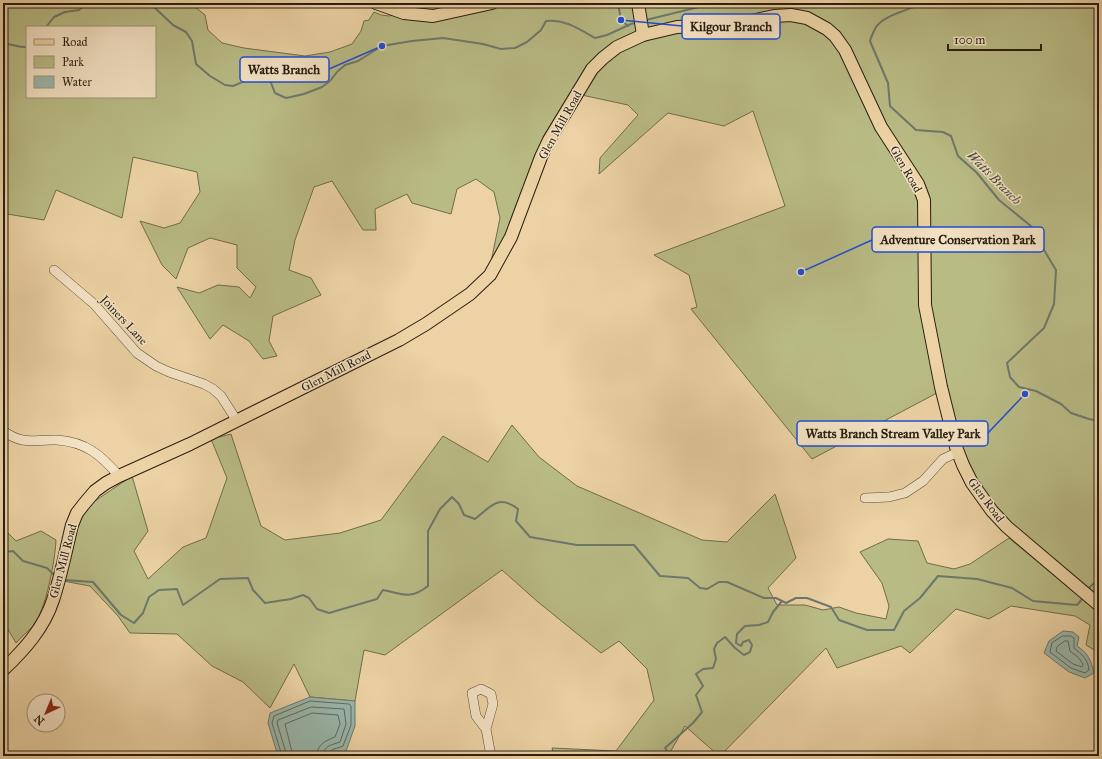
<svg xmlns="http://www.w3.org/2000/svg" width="1102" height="759" font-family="'IM FELL Great Primer',serif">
<rect width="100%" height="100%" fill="#ecd2a4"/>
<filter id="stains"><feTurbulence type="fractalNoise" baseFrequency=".005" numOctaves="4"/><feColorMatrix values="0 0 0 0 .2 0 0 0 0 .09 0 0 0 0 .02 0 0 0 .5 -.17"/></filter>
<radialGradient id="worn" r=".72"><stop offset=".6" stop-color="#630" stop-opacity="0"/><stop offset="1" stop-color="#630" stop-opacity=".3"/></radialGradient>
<g fill="#b9bb85" stroke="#706c4c" fill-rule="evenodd">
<path d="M3,3H190L205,15L208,30L222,43L244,48L305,56L330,52L352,44L361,31L364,21L369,20L374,12L381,15L389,16L404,13L433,16L492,3H1099V605L978,495L937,393L812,459L691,309L697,307L689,275L654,255L785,206L753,111L724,126L668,113L599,174L600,158L638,115L628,105L577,94L511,227L491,262L500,218L494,192L476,179L457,189L451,214L412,203L407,194L375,209L376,230H363L332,181L314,187L295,240L289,270L311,278L321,295L273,316L269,341L277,356L263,359L249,341L223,325L210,339L177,287L199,293L218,285L239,287L250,298L256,287L237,268V245L210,238L188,248L176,279L162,265L140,221L164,228L180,223L200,192L197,172L133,157L122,218L56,190L44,220L7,214L3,215ZM27,27H155V97H27Z"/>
<polygon points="512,425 539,457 577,486 702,540 727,542 775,494 796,558 768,588 777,605 805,605 823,610 839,607 856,613 886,619 889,606 882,583 860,552 888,539 918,541 927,563 954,569 970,564 1009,538 1099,613 1099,653 1086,645 1090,625 1075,616 1011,606 989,619 956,609 910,653 901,646 837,668 826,648 720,756 719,756 685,726 668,756 554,756 552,748 616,751 654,700 647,669 619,641 601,653 538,602 502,570 385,655 364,650 355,701 310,697 294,664 270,708 243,682 212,666 177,634 130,633 118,616 90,586 58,580 77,513 132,476 148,531 134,551 148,579 183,547 206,538 227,478 211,439 231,434 261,526 285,540 340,533 381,520 443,436 488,462"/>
<path d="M3,528L16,541L41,531L56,540C55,561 46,610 33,626C28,632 21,637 16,643L3,621Z"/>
</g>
<g fill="#99b6ab" stroke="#6c796e">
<path d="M1063,631L1073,632L1079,637L1077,646C1088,653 1091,660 1094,673L1085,678L1069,672L1044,653L1049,641Z"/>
<polygon points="310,697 355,701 355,726 346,751 334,753 330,756 278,756 268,723 270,713"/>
</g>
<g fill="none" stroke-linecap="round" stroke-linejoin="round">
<g stroke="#606a5e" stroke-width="1">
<path d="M1063,636H1071L1074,638V648C1082,655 1088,659 1089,670L1085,673L1071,668L1050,652L1052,643Z"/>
<polygon points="1065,641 1068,641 1070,651 1078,657 1083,664 1082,667 1073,664 1056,651 1057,647"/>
<path d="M282,756L272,723L274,716L310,701L349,704L351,706V725L343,746C338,749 329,747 328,756"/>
<path d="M287,756L277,723L278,720L311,707L344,709L346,724L340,742C332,745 324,745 323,756"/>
<path d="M293,756L285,724L312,713L338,715L340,724L335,737C325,741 317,744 317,756"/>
</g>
<g stroke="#6c796e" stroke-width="2">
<path d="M152,3L154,7L173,25L186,32L192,41L196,64L210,76L225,85L233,86L259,75H266L271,83L275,93L286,98L304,94L322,87L330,81L337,72L345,65L358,61L382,46L412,41L443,38L483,44L501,49L515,48L527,42L541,30L546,21C565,19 579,29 595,38L607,35L631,24L638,22"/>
<polyline points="618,3 621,20 628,26"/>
<path d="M920,3V4C907,11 881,16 875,29C873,33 871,37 870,41L888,83L890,106L916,130L943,132L951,136L958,156L977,173L999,200L1037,231L1041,245L1056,270L1054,304L1044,328L1007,363L1010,377L1019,387L1036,391L1061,404L1071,413L1089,419L1099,421"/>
<polyline points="646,20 715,3"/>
<polyline points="46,27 54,17 65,12 79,10 87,3"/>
<path d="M3,44C14,43 16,48 27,47"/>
<polyline points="3,557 6,552 13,551 23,561 47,568 54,575"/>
<path d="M64,580L93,582L121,615L134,623L143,613L149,597L159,590L177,589L183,605L220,579L248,578L253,590L265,603L291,599L303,595L309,598L317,609L329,613L377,599L383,590C404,594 410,600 428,586V531L440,509L452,497L459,504L464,515L475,519C491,506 499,494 518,509L516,521L530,537L577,545H634L660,576L688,578L700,588L707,589L719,582H727L764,598H776L786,603L796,598H807L831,607L839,620L867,630H894L904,611L920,598L938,576L977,579L1012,588L1033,601L1077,605L1083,598"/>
<polyline points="1087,590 1093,584 1099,582"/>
<polyline points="671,756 665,748 693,723 702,712 696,695 703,686 696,674 703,669 713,668 716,659 714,649 717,643 725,637 735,648 744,655 750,652 752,645 749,640 743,642 741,646 736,643 737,634 745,626 759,625 768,622 773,612 782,601"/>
</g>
<defs>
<g id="minor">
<polyline points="54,270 94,304 137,353 156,366 169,372 204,384 213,389 221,396 237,421"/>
<path d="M3,431C25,446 33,439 57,440C86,442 101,455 119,476"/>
<polyline points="865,498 889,497 905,493 923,481 943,459 958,452"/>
<polyline points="486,729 493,704 491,694 481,689 472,693 476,716 486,729 491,756"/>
</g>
<g id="major">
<polyline points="376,3 404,13 433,16 492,3"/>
<polyline points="638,3 643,35"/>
<path d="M3,670C24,650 44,628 53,600C61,576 66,550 72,525L77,513L84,504L95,491L106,483L119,476L190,444L399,340L426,324L470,294L490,275L511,237L541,157L549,140L592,69L603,58L617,47L643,35L677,27L738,24L774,16L791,15L807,18L827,29L835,36L845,50L881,127L918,184L924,200L925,305L941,387L956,447L963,465L972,483L992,511L1007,527L1099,605"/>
</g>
</defs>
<use href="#minor" stroke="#594b36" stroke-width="10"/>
<use href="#major" stroke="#281e12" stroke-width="14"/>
<use href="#minor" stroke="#f3e2c4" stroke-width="9"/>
<use href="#major" stroke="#ecd2a4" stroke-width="12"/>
</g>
<g text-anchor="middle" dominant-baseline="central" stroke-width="3" stroke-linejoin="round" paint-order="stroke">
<g font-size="12" fill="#281e12" stroke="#f3e2c4">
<text transform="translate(560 125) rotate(-61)">Glen Mill Road</text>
<text transform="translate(906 169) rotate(60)">Glen Road</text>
<text transform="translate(124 320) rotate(47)">Joiners Lane</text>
<text transform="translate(336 371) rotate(-27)">Glen Mill Road</text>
<text transform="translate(986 500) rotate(53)">Glen Road</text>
<text transform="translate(63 561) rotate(-75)">Glen Mill Road</text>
</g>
<g font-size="13" font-style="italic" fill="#4a4c40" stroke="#f3e2c4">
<text transform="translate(994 178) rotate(45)">Watts Branch</text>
</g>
</g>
<path fill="none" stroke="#1d4ed8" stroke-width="1.5" d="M621 20L682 26M382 46L329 69M801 272L872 240M1025 394L988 433"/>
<g fill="#1d4ed8" stroke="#f3e2c4" stroke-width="1.5">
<circle cx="621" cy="20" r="4"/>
<circle cx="382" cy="46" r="4"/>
<circle cx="801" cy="272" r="4"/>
<circle cx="1025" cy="394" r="4"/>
</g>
<g fill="#f3e2c4" stroke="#1d4ed8" stroke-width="1.5">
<rect x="682" y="14" width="98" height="25" rx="4"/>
<rect x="240" y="57" width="89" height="25" rx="4"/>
<rect x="872" y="227" width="172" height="25" rx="4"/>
<rect x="797" y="421" width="191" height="25" rx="4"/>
</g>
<g font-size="13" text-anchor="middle" font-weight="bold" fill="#281e12">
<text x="731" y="31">Kilgour Branch</text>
<text x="284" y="74">Watts Branch</text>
<text x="958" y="244">Adventure Conservation Park</text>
<text x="893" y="438">Watts Branch Stream Valley Park</text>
</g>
<rect width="1102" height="759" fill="none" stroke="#ecd2a4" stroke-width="16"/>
<rect x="4" y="4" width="1094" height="751" fill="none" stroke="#281e12" stroke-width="2"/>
<rect x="8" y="8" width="1086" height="743" fill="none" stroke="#281e12"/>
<rect x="26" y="26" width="130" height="72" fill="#f3e2c4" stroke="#a2947d"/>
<rect x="34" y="39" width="20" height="6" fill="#ecd2a4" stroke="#a2947d"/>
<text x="62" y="46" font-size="12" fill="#281e12">Road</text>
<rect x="34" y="56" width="20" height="12" fill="#b9bb85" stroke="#a2947d"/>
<text x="62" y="66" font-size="12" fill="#281e12">Park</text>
<rect x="34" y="76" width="20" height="12" fill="#99b6ab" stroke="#a2947d"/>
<text x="62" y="86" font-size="12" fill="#281e12">Water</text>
<g transform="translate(46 713) rotate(224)"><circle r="19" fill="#f3e2c4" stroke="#a2947d"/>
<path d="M0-3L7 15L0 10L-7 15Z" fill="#8f2418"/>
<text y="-6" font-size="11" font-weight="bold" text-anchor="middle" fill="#281e12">N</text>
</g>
<path d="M948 44v6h93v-6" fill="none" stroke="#281e12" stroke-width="2"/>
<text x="954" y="44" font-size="12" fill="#281e12" stroke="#f3e2c4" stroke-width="3" paint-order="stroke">100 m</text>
<rect width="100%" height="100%" filter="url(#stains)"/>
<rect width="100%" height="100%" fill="url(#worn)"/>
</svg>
